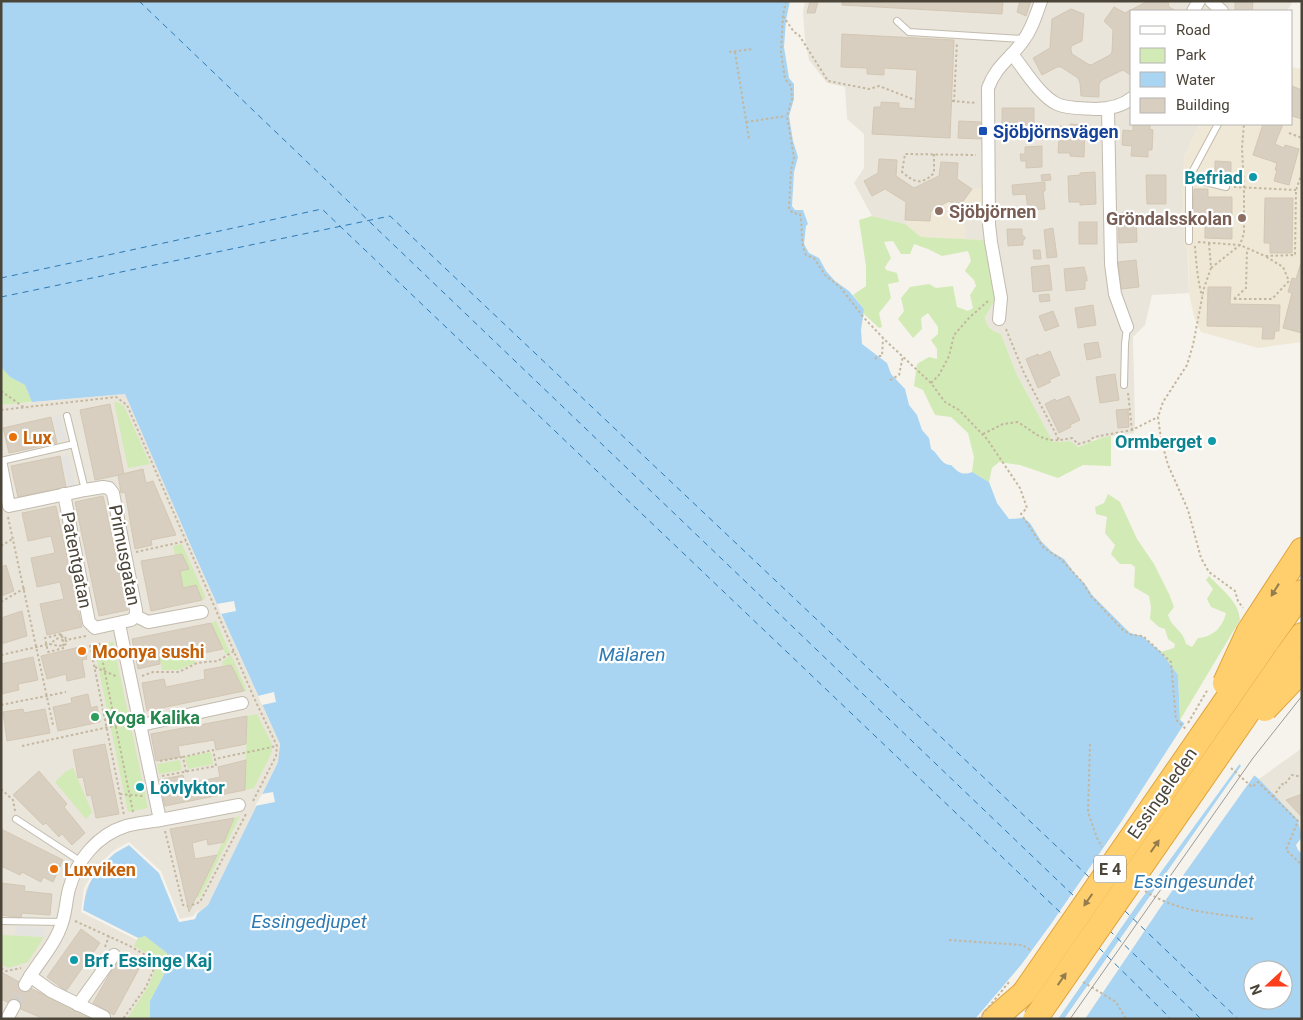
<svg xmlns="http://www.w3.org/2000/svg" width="1303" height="1020" font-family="Roboto,sans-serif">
<rect width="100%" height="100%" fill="#f6f3ec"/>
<g fill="#eae5da">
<polygon points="805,1 1293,1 1287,11 1132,11 1132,124 1200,124 1184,157 1189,293 1152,295 1145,325 1133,337 1135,425 1134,433 1095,439 1091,442 1077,447 1070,441 1053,442 1017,375 1001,334 992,331 987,325 985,317 994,302 984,240 921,237 905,224 872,216 854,183 864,168 864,134 847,119 845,87 827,83 809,60 805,39 803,12"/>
<polygon points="125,394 197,561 280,744 278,762 208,905 197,914 195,919 145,936 167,953 150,1001 150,1019 15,1019 1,1010 1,405"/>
<polygon points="1302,748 1302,834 1298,820 1259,779"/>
</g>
<g fill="#efe8d6">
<polygon points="1292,67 1302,69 1302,342 1258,348 1201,332 1194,317 1189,293 1188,249 1184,245 1182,190 1184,157 1200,124 1292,124"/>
<polygon points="966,185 972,189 982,188 983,211 964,212 966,239 921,237 905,224 906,207 921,207"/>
</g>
<g fill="#d2eab5">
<path d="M872,216L905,224L921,237L984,240L995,291L994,302L985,317C987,328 991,331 1001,334L1017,375L1053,442L1070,441L1078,447C1089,443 1098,438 1111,436V466L1083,465L1058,478L1020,465L999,462L992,468L989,482L972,472L974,457L968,433L951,417L935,415L923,390L914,386L917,364L929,357L937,359V349L931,340L938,334V327L928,313L921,318L922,329L913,338L898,319L904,311L901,298L910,287L929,284L936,288L953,286L957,307L968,311L973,308L970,295L976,286L974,280L965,271L971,261L968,251L942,256L928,249L914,244L910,254H901L893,241L884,242L891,258L885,267L886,270L897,273L899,282L888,284L891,298L879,313L882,327L879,328L863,313L864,309L853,295L866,286V266L859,220Z"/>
<polygon points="1,367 10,377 25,385 32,402 1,405"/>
<polygon points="114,402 117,402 124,406 150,464 128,468"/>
<path d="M1108,494L1120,502L1137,539L1154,564L1169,594L1174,607L1168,615C1173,630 1182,628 1186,644L1192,647L1198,638C1213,637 1223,627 1226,613L1211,607L1207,599L1213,589L1206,580L1209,576C1221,589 1239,601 1240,620L1180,720L1178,675L1161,652L1174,648L1175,644L1168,639L1165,629L1159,627L1150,619L1151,607L1149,596L1134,587L1135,567L1131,564H1120L1111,554L1115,545L1105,533L1107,517L1096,514L1095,507L1104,503Z"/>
<polygon points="182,544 206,598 202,600 196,585 183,588 180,571 189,569 182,554 175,555 173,546"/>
<polygon points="216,621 230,653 226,655 211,623"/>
<polygon points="113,642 148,808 128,812 94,646"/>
<polygon points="192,649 195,663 178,670 162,670 159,655"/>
<polygon points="231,655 247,691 244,691 231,665 223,666 222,662"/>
<polygon points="257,714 272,744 272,752 254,788 245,790 247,716"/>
<polygon points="211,752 213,764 188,769 185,757"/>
<polygon points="180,760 182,770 159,774 157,764"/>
<polygon points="73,768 92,812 86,819 55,782 65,772"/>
<polygon points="240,816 200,897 196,898 234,818"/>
<polygon points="1,935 44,937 28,962 8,968 1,964"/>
<polygon points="145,936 167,953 167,969 150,1001 150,1019 127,1019 148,987 159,960 134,946 138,938"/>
</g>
<g fill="#e5e3e0">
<polygon points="60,414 66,440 58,441 53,416"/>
<polygon points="69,455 75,485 68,487 61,456"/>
<polygon points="16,926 45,928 44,937 15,935"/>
</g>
<path fill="#a9d4f2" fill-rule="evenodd" d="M1,1H790L786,20L784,47L789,78L794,84V99L789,116L793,141L798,157L794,172L792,206L795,210H803L808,224L806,226L804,244L809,253L819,258L826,271L835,281L849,291L864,309L861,330L862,344L887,363L891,374L905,389L909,405L917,415L922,430L929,438L931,449C939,454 941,465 951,465C958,472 962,476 972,472L989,482L997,503L1009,519L1024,518L1030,523L1041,541L1052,552L1064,559L1075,574L1085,584L1092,595L1130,633L1142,636L1161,652L1178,675L1180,720L1259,779L1298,820L1302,837L1296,845L1298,850L1302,854V1019H150V1001L167,969V953L145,936L138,938L83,911C86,880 101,858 129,845L159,873L179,922L195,919L197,914L208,905L278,762L280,744L197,560L125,394L32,402L25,385L10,377L1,367ZM1253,970H1283V1000H1253Z"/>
<g fill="#f6f3ec">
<polygon points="234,601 236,611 221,614 217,604"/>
<polygon points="274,692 276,702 262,705 258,696"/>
<polygon points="1186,721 1241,762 1137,905 1058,1019 975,1019 1021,965 1051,924 1121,822"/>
<polygon points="1243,763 1256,773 1160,908 1085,1019 1064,1019"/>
<polygon points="273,792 275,802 255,806 262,794"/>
<polygon points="129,842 161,871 180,919 193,916 199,909 195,919 179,922 159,873 129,845 115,853 98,869 86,889 83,910 138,938 137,940 81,912 84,888 96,868 113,851"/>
</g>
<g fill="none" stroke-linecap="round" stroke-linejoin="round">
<g stroke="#2e7ab2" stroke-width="1" stroke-dasharray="6 5" stroke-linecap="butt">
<polyline points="139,1 1076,898"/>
<polyline points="1,278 322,209 1063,915"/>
<polyline points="1,297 390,216 1089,877"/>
<polyline points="1125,911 1238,1019"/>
<polyline points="1109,930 1201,1019"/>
<polyline points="1099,948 1171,1019"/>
</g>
</g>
<g fill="#d8cfc1" stroke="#d3c7b4">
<polygon points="810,1 818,1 815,13 807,13"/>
<polygon points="842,1 1003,1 1002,14 842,5"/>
<polygon points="1020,1 1031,1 1026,16 1017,12"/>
<polygon points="1148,1 1168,1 1169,7 1176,11 1132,11 1132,76 1123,70 1102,80 1099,84 1099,97 1081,96 1080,83 1078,78 1061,67 1057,67 1042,75 1033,58 1050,48 1052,19 1071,9 1084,14 1082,41 1071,46 1071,50 1072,54 1088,64 1091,65 1110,55 1112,52 1113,30 1104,21 1114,7 1125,13"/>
<polygon points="1235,1 1253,1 1252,11 1235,11"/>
<polygon points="842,34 954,40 950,138 872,134 874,107 881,107 881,102 899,103 899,108 915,109 917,70 884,68 884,75 867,74 867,68 841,67"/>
<polygon points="1292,86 1302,90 1302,119 1292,116"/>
<polygon points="1002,108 1034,108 1034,125 1002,126"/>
<polygon points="959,121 981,122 981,139 958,138"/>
<polygon points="1070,124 1085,125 1084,157 1070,156 1070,153 1058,153 1060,126 1070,127"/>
<polygon points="1133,124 1150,124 1150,129 1153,130 1152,150 1148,150 1148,157 1131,156 1132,146 1122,145 1123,130 1133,131"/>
<polygon points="1263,124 1283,124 1275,144 1284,148 1285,145 1299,149 1289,185 1274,181 1277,170 1275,170 1277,163 1253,155"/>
<polygon points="1046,132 1046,139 1033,139 1033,133"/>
<polygon points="1042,146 1042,167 1026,168 1026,161 1021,161 1020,154 1025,154 1025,147"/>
<polygon points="879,159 897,160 896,176 914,188 939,176 941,162 958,163 957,179 972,189 959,207 949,201 931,211 930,221 905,220 906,202 885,189 872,196 864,181 878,173"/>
<polygon points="1215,161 1231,162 1231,177 1215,176"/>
<polygon points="1095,172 1096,204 1080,205 1080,202 1069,202 1068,176 1080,175 1080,173"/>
<polygon points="1050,174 1051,180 1042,181 1041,175"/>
<polygon points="1146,175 1166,175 1166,204 1147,204"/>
<polygon points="1045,182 1045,191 1043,191 1045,209 1028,210 1026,194 1013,195 1012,185"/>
<polygon points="1194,189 1208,189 1208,197 1232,197 1232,239 1205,238 1205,215 1193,215"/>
<polygon points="1265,198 1293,198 1292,253 1270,253 1270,243 1264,243"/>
<polygon points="1118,213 1136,213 1137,242 1119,243"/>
<rect x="1079" y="222" width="18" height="22"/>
<polygon points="1053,228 1057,257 1047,258 1044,230"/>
<polygon points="1007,229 1022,229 1022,235 1025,237 1025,239 1023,240 1023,245 1008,246"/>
<polygon points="1033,250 1040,250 1041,259 1034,259"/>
<polygon points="1136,260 1139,287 1121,289 1118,262"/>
<polygon points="1301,263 1302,263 1302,333 1283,328 1292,293 1288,292 1292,278 1296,279"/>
<polygon points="1049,265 1052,290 1033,292 1031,267"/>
<polygon points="1084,267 1087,278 1087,281 1085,281 1085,289 1066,291 1064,269"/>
<polygon points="1208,287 1231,287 1230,304 1280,305 1279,331 1275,331 1274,339 1262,339 1263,327 1207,326"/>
<polygon points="1049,294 1050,301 1040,302 1039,295"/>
<polygon points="1093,305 1096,325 1078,328 1075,308"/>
<polygon points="1053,311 1059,326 1045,331 1039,316"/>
<polygon points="1098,342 1101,357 1087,360 1084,344"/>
<polygon points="1050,351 1060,375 1049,380 1051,382 1038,388 1026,359 1038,354 1039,356"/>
<polygon points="1115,374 1119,400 1100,403 1096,377"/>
<polygon points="1069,396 1080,420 1070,425 1071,427 1059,433 1045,404 1055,399 1056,401"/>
<polygon points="110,404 124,474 95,480 80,410"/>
<polygon points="1128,409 1129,427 1118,428 1116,410"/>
<polygon points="51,417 57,443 9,453 3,428"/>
<polygon points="60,456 66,487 18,497 11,466"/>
<polygon points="143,469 146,483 153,481 176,535 151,540 152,545 135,549 125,492 121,493 118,475"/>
<polygon points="103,496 128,610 99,616 75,502"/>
<polygon points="56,506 82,627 47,635 40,604 64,599 60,582 37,587 31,558 55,553 51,536 28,541 22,513"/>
<polygon points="182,554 189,569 180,571 183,588 196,585 202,600 151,611 141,561"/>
<polygon points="6,565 14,591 1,596 1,567"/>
<polygon points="22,611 27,636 1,644 1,618"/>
<polygon points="211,623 223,649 194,655 192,649 159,655 160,664 138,669 132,639"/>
<polygon points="84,646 87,659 82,660 85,677 67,681 66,674 47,679 41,656"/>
<polygon points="33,657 38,680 18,684 19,690 1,694 1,664"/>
<polygon points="231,665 244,691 147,711 142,683 164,679 166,687 205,679 204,670"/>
<polygon points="88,694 91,708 97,706 100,722 58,731 53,707 72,703 71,698"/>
<polygon points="23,709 24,713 45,709 50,733 7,741 3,712"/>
<polygon points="247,716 246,744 216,750 214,740 178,746 180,757 156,761 151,734"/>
<polygon points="105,744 119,814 96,818 91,795 87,796 83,777 78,778 73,750"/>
<polygon points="246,760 245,790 165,806 159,780 183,775 186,784 220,777 218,767"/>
<polygon points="39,771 67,804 64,807 85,833 72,845 62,834 59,837 46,823 43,825 13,795"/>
<polygon points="1302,794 1302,817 1286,800"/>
<polygon points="234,818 224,842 208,845 207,839 192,843 195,859 217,855 189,912 170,829"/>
<polygon points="1,829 63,860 53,882 43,877 41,882 22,872 20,875 1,866"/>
<polygon points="1,883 25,886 24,891 52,894 50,915 22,913 21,918 1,915"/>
<polygon points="81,929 100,943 66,991 47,977"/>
<polygon points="121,954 141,965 114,1015 93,1003"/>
<polygon points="1,972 34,990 97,1019 44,1019 23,1010 1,999"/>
</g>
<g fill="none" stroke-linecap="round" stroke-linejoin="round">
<polyline stroke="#d4d0c8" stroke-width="12" stroke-dasharray="12 6" stroke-linecap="butt" points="14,1006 25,985"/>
<defs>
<g id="service">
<polyline points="897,21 909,32 1023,39"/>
<polyline points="1189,178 1226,187"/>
<polyline points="1189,241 1189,178 1218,124"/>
<polyline points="1124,385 1125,344 1127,327"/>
<polyline points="67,416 85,490"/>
<polyline points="1,461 74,444"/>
<polyline points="16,819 80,861"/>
<polyline points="1,921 63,922"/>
</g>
<g id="minor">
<polyline points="1211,1 1222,11"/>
<polyline points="1193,11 1199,1"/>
<path d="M1012,54C1024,69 1040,96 1057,104C1068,109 1083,108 1095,109C1109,109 1121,107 1132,98"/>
<polyline points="1108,109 1111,264 1115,294 1127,327"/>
<path d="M999,319L1001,298L991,242L989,224L988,88C996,66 1010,59 1023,41C1032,29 1036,15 1041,1"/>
<polyline points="1,465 9,506 85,490 103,487 109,488 113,493 136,610 136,616 131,620 95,628 89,622 64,494"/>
<polyline points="136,616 148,622 202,612"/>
<polyline points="141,725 242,703"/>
<polyline points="160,820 239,805"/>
<polyline points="30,976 51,991 104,1017"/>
<path d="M25,985C36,964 55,946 62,923C66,912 66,900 69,889C77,860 97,835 126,826C137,823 149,822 160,820L119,624"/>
<polyline points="78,1005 114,955"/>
<polyline points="7,1019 14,1006"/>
</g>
<g id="motorway">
<polyline points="1249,631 1302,550"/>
<polyline points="1266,643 1302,592"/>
<polyline points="1286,657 1302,635"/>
<polyline points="994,1019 1024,993"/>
</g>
</defs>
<use href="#service" stroke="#c2bbae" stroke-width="8"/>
<use href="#minor" stroke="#c2bbae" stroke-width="14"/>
<use href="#motorway" stroke="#e0a43c" stroke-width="26"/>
<g stroke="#c4b79f" stroke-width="2" stroke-dasharray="2.5 2.5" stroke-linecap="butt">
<path d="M786,1L783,15L781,52L785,79L791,86L792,99L787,116L794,157L791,170L789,209L793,213L800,214C803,228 800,242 806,255L814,258L825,275L840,287L865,319L886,341L931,383L945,402L959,410L987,439L1020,488L1027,508L1021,514L1043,547L1062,560L1083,583L1091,596L1123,630L1132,635L1143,636L1171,662L1176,720L1186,729"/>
<polyline points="783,16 794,32 799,35 828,81 869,89 879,86 915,100"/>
<polyline points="729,52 753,49"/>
<polyline points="735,52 749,139"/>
<polyline points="952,101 977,103"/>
<polyline points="954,102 957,42"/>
<polyline points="746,122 786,116"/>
<polyline points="1289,133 1302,138"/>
<path d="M934,154V173C921,186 914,182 902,172L905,154L976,155"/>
<polyline points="1234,187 1296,190"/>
<polyline points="1198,242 1240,245 1265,256 1295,255 1296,190 1302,173"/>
<polyline points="1209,243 1211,268 1204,288 1193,345 1187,365 1163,402 1158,417 1161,439 1168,465 1188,510 1201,558 1209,572 1235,591 1238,601 1243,608"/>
<path d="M1195,246C1196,261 1198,283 1202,296"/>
<polyline points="1211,268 1240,245 1244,233 1244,188 1242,148 1244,124"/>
<polyline points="1234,299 1272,299 1289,281 1283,267 1265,256"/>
<polyline points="1234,299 1246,288 1247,249"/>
<polyline points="1006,329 1024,373 1059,440"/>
<polyline points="875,359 878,356 882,356 883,339"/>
<polyline points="890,380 899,375 903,356"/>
<polyline points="931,383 939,375 949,356 954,335 969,318 988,301"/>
<polyline points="1,391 25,408"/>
<polyline points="1128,393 1132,430"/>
<polyline points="1,410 116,397 127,405 255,700 277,746 276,756 252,803"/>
<path d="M983,434L1003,424L1018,422C1041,437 1044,444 1072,438L1078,444L1089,441L1094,437L1132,430L1158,417"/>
<polyline points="8,517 53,725"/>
<polyline points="1,546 14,538"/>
<polyline points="136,552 186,541"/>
<polyline points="1,602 25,588"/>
<polyline points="61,634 45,638 48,652 64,648"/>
<polyline points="62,641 66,640 65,636 56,639 50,644 59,646 67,644 66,640 86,636"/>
<polyline points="99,643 133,812"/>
<polyline points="90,645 124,815"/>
<polyline points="1,655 50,644"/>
<polyline points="95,667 118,677"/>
<polyline points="142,676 153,672 179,672 197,663 218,661 234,651"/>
<polyline points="1,705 66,692"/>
<polyline points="1090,744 1088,812 1097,838 1102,847"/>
<polyline points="22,746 127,723"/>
<polyline points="160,761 183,757"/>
<polyline points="1231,768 1252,787 1258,782 1298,821 1286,850 1302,865"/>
<polyline points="186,772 183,757 213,750 215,759"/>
<polyline points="162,776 216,766 215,759 277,746"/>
<polyline points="1,789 13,800 15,811"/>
<polyline points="120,794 143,796"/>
<polyline points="1273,797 1282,784 1284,785 1292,775 1302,777"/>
<polyline points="165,831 183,905 188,906"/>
<path d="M1145,891C1179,913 1215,913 1253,919"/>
<polyline points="192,905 200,902 246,814"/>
<polyline points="75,921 130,946 157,962 146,987 123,1019"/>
<polyline points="949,940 1022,945 1032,951"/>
<polyline points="105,947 109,936"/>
<polyline points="1,968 6,971 21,968"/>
<polyline points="1083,982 1116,1002 1126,1019"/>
</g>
<use href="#service" stroke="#fff" stroke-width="6"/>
<use href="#minor" stroke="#fff" stroke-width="12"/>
<use href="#motorway" stroke="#ffcf6e" stroke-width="24"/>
<polyline stroke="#9a9a9a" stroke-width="1" points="1070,1019 1253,758 1302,696"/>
<defs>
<g id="motorway-bridge">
<polyline points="1225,683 1249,631"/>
<polyline points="1265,709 1302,670"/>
<polyline points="1024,993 1266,643"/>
<polyline points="1035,1019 1286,657"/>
</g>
</defs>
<use href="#motorway-bridge" stroke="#e0a43c" stroke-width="26" stroke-linecap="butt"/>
<g stroke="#c4b79f" stroke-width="2" stroke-dasharray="2.5 2.5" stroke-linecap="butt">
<polyline points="61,634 64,648"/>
<polyline points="1188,723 1208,689"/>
<polyline points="979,1019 1009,982"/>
</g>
<use href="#motorway-bridge" stroke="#ffcf6e" stroke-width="24"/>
</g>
<defs><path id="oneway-solid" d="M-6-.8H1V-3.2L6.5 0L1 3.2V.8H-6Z" transform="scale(1.25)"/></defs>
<g fill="#937c4e">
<use href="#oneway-solid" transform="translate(1275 590) rotate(122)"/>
<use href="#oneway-solid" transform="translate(1155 846) rotate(-55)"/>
<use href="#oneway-solid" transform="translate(1088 900) rotate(125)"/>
<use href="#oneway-solid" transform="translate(1062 979) rotate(-55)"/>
</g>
<rect fill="#1a4fb4" stroke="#fff" stroke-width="2" x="978" y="126" width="10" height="10" rx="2.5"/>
<g fill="#0f9aa8" stroke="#fff" stroke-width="2">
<circle cx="1253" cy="177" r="5"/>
<circle cx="1212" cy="441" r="5"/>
<circle cx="140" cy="787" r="5"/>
<circle cx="74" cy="960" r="5"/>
</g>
<g fill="#8d6e63" stroke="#fff" stroke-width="2">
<circle cx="939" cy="211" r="5"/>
<circle cx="1242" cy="218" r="5"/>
</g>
<g fill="#e8710a" stroke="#fff" stroke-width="2">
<circle cx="13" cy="437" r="5"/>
<circle cx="82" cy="651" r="5"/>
<circle cx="54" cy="869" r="5"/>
</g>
<circle fill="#2e9e5b" stroke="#fff" stroke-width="2" cx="95" cy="717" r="5"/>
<g text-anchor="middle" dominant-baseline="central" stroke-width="4.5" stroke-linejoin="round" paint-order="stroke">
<rect fill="#fff" stroke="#817c74" stroke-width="1" x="1094" y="855.5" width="32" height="27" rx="4"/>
<g font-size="16" font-weight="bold" fill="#4b4439">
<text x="1110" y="869">E 4</text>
</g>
<g font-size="18" font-weight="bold" fill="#164399" stroke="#fff" text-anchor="start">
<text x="993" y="131">Sjöbjörnsvägen</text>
</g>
<g font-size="18" font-weight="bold" fill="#0d838f" stroke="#fff" text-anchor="end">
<text x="1243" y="177">Befriad</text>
<text x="1202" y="441">Ormberget</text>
<text x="150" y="787" text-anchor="start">Lövlyktor</text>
<text x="84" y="960" text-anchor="start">Brf. Essinge Kaj</text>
</g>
<g font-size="18" font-weight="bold" fill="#785e54" stroke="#fff" text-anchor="start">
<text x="949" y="211">Sjöbjörnen</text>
<text x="1232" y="218" text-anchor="end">Gröndalsskolan</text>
</g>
<g font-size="18" font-weight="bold" fill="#c56008" stroke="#fff" text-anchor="start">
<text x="23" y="437">Lux</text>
<text x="92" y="651">Moonya sushi</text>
<text x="64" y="869">Luxviken</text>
</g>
<g font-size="18" fill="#4b4439" stroke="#fff">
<text transform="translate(125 555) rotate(79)">Primusgatan</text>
<text transform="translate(77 560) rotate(79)">Patentgatan</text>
<text transform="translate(1162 793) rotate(-55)">Essingeleden</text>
</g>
<g font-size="18" font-weight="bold" fill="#27864d" stroke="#fff" text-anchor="start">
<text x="105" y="717">Yoga Kalika</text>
</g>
<g font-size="19" font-style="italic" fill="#2e7ab2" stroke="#fff">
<text x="632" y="654">Mälaren</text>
<text x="1194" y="881">Essingesundet</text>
<text x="309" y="921">Essingedjupet</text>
</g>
</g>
<rect width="1303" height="1020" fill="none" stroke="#4b4439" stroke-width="5"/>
<rect x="1130" y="10" width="162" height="115" fill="#ffffff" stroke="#b7b4b0"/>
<rect x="1140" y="26" width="25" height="8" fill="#ffffff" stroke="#b7b4b0"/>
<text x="1176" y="35" font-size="15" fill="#4b4439">Road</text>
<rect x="1140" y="48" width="25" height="15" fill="#d2eab5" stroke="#b7b4b0"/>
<text x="1176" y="60" font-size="15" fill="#4b4439">Park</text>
<rect x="1140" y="72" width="25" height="15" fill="#a9d4f2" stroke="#b7b4b0"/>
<text x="1176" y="85" font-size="15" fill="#4b4439">Water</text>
<rect x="1140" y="98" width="25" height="15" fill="#d8cfc1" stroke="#b7b4b0"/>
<text x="1176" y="110" font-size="15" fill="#4b4439">Building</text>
<g transform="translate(1268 985) rotate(249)"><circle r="24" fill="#ffffff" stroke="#b7b4b0"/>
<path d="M0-4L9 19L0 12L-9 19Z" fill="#fc3f1d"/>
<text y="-8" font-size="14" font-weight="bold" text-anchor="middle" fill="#4b4439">N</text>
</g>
</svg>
